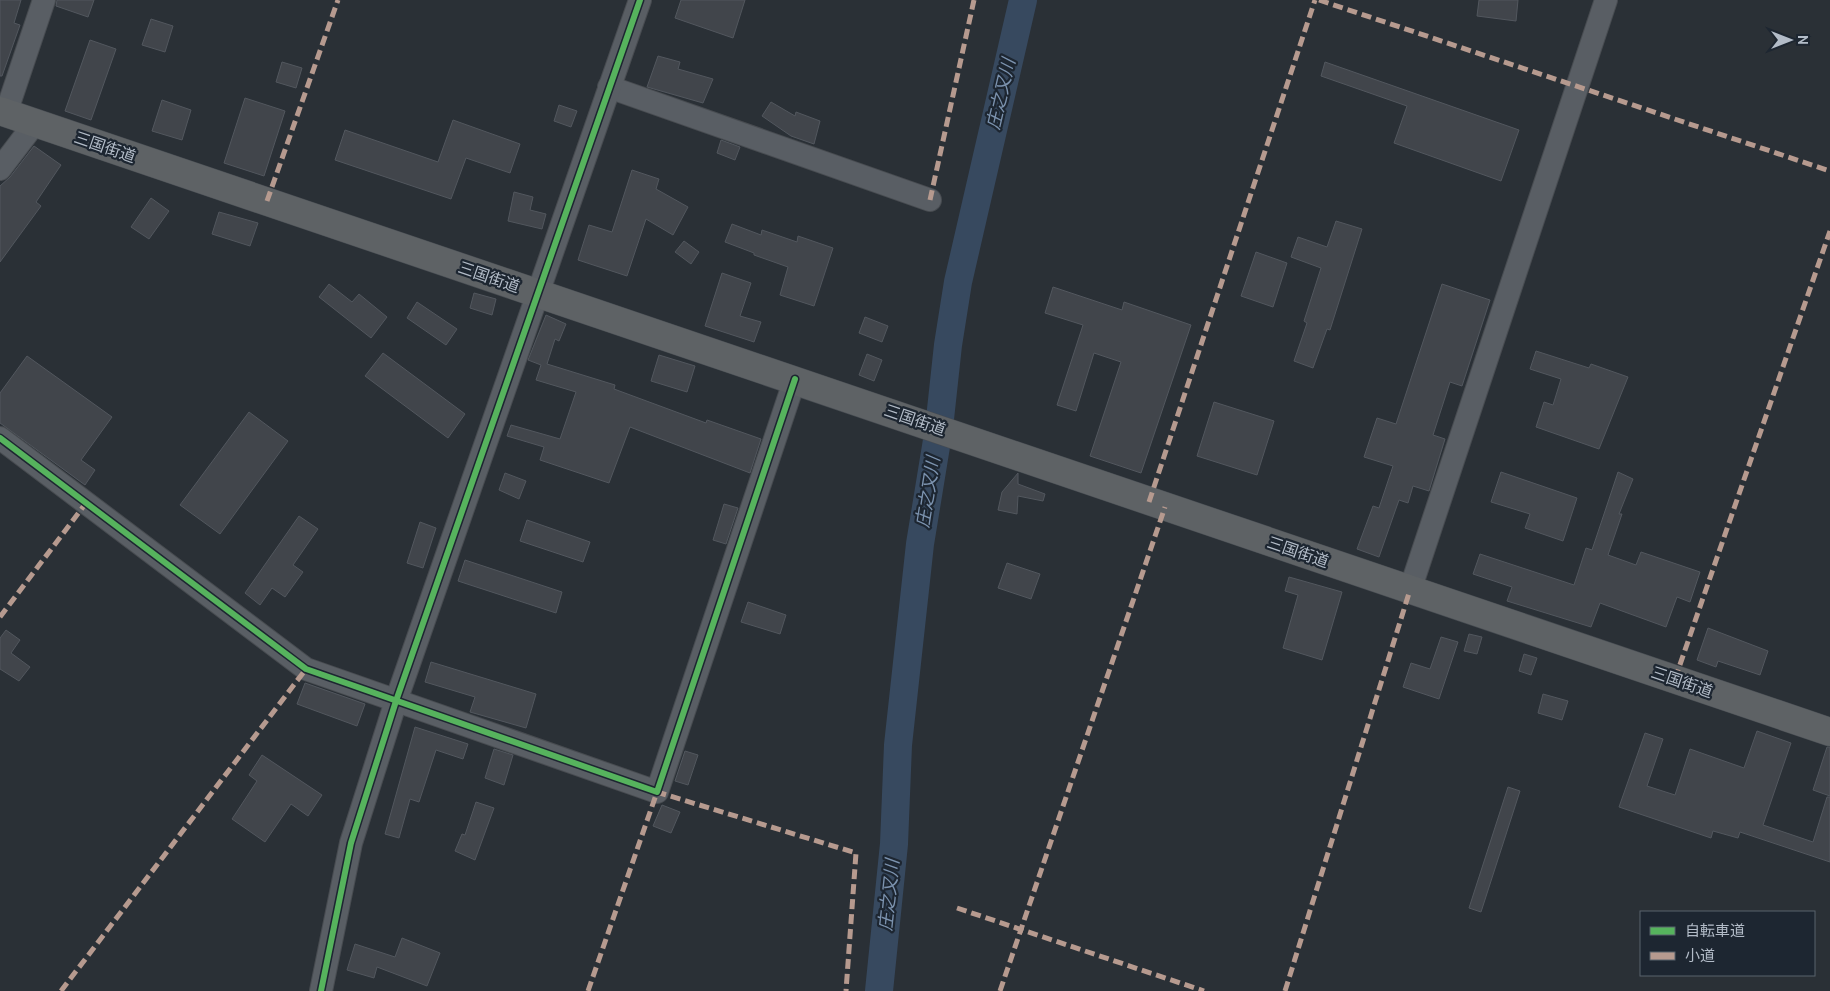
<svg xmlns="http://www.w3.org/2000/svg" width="1830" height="991" font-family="Cabin,'Noto Sans JP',sans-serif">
<rect width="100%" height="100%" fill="#2a3036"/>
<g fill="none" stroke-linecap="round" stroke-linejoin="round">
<polyline stroke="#37495f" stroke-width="28" points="879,991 894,844 898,745 920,544 939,428 948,345 958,282 1023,0"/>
</g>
<g fill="#41454b" stroke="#52575e">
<polygon points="0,0 21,0 14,23 20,25 2,76 0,76"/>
<polygon points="57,0 94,0 88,17 56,6"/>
<polygon points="681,0 745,0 733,38 675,18"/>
<polygon points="1479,0 1518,0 1516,21 1477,16"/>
<polygon points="151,19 173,26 165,52 142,45"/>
<polygon points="90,40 116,49 91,120 65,111"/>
<polygon points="658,56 680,62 678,69 713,79 703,103 647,87"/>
<polygon points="282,62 302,68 296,88 276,82"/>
<polygon points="1325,62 1519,130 1501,181 1394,143 1407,106 1321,76"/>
<polygon points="245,98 285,111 264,176 224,163"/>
<polygon points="162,100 191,110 182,140 152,131"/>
<polygon points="771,102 795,116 796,112 820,121 814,144 791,136 762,116"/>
<polygon points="559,105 577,111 571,127 554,121"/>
<polygon points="453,120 520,144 510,173 466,158 451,199 335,160 345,130 438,162"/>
<polygon points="721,140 740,147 735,160 717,153"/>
<polygon points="34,146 61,165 36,202 41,206 0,262 0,186 10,177"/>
<polygon points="632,170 659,179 656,189 688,207 673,235 646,219 627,276 578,260 589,225 612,232"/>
<polygon points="514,192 533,197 530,210 546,214 542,229 508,221"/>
<polygon points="151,198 169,211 149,239 131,227"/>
<polygon points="219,212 258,223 250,246 212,234"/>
<polygon points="1336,221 1362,229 1330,330 1327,329 1313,368 1294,361 1307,323 1304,321 1321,268 1291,257 1298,237 1327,247"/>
<polygon points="732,224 761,235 762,230 797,242 798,236 833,248 814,306 780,295 788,267 754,255 754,253 725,242"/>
<polygon points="684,241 699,252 691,264 675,252"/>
<polygon points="1256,252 1287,263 1273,307 1241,296"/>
<polygon points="722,273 751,283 740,316 761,322 754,342 705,326"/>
<polygon points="329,284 352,302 359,294 387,317 371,338 319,297"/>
<polygon points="1442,284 1490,300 1462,386 1450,382 1433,435 1445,439 1429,491 1413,486 1408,503 1399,500 1379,557 1357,549 1373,506 1379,508 1393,466 1364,457 1377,418 1396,424"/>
<polygon points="1053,287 1122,310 1124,302 1191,325 1141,473 1090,456 1121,362 1094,353 1076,411 1057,405 1083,325 1045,313"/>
<polygon points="474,293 496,299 492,315 470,308"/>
<polygon points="417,302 457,329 446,345 407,318"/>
<polygon points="546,315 566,324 559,341 555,339 547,364 615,385 614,389 706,423 707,420 761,439 750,473 630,427 609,483 540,460 544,447 507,436 511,425 560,439 576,392 536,380 541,365 528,360"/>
<polygon points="865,317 888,326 882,342 859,333"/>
<polygon points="1536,351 1589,368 1591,364 1628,377 1599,449 1536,427 1544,402 1553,405 1561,379 1530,369"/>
<polygon points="383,353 465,414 448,438 365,376"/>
<polygon points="867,354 882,360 874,381 859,375"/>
<polygon points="659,355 695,366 687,392 651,381"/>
<polygon points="27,356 112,417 81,460 95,470 85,485 0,423 0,393"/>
<polygon points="1214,402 1274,421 1257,475 1197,456"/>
<polygon points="249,412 288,441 220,534 180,505"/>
<polygon points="1501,472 1577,498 1563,541 1525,528 1530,514 1491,502"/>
<polygon points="1618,472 1633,479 1619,514 1622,514 1608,555 1636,565 1641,552 1700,572 1690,602 1677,597 1666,627 1600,603 1591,627 1507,601 1512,587 1473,574 1480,554 1574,585 1586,548 1592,550"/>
<polygon points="505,473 526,481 519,499 499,490"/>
<polygon points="1018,473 1018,484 1045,494 1043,501 1018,496 1017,514 998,510 1002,492"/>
<polygon points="724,504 738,508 726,544 713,540"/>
<polygon points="299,516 318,529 293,565 303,572 285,597 272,588 260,605 245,593"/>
<polygon points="527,520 590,542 583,562 520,541"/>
<polygon points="420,522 436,528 423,568 407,563"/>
<polygon points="465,560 562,592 556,613 458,581"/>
<polygon points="1007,563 1040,574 1031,599 998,588"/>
<polygon points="1289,577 1342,592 1322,660 1283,648 1298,595 1285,591"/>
<polygon points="748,602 786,615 780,634 741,622"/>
<polygon points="1708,628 1768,651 1760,675 1718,661 1716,667 1697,660"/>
<polygon points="6,630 20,640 11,653 30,667 19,681 0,669 0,638"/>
<polygon points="1469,634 1482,637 1477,654 1464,651"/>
<polygon points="1441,637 1458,642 1439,699 1403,687 1411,663 1430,669"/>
<polygon points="1524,654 1537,658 1531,675 1519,671"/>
<polygon points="431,662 536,694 526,728 470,712 475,697 425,682"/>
<polygon points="305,683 365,704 357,726 297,704"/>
<polygon points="1543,694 1568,701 1562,720 1538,713"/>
<polygon points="415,727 468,744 463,759 436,750 419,802 410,799 399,838 385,834"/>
<polygon points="1757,731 1791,743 1763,825 1813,842 1827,797 1830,797 1830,862 1740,832 1738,838 1713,831 1711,838 1619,807 1645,733 1663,739 1647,786 1675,795 1690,749 1744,768"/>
<polygon points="1827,747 1830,747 1830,796 1813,790"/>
<polygon points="494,749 513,755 504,785 485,778"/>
<polygon points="685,751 698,755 688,785 675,781"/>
<polygon points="262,755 322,795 308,816 291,804 265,842 232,819 257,781 249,775"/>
<polygon points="1508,787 1520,791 1481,912 1469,908"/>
<polygon points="476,802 494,808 475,860 455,851 462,834 465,835"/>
<polygon points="662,805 680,812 671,833 653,826"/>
<polygon points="402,938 440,953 427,986 377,967 374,978 347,970 355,944 395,957"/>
</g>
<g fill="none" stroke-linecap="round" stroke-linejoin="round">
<defs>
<g id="minor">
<polyline points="609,87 930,200"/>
<polyline points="6,113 44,0"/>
<polyline points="0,169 35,123"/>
<polyline points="0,438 306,669 657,792 795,379"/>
<polyline points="1410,590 1606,0"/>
<polyline points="321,991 351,843 396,701 640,0"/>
</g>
<polyline id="highway" points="0,111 1830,732"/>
</defs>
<use href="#minor" stroke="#484c51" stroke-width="24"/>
<use href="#highway" stroke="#474c52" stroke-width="29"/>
<use href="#minor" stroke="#595e64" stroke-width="22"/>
<use href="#highway" stroke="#5e6265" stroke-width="28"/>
<g stroke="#b69a8f" stroke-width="5" stroke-dasharray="10 5" stroke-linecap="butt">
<polyline points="1319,0 1830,171"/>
<polyline points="930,200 974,0"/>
<polyline points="267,201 338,0"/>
<polyline points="1149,502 1315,0"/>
<polyline points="0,617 86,503"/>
<polyline points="1675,679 1830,231"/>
<polyline points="957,908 1204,991"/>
<polyline points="61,991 306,669"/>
<polyline points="588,991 657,792 856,853 846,991"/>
<polyline points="1000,991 1165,507"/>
<polyline points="1285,991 1410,590"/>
</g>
<defs>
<g id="cycleway">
<polyline points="0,438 306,669 657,792 795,379"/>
<polyline points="321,991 351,843 396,701 640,0"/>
</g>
</defs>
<use href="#cycleway" stroke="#1d2631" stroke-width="9"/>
<use href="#cycleway" stroke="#56b35d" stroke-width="6"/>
</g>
<g text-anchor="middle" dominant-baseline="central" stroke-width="4.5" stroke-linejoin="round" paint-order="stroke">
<g font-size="16" fill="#b3bcc8" stroke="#1d2631">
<text transform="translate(105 147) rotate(19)">三国街道</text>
<text transform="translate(489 277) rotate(19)">三国街道</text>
<text transform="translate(915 420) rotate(19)">三国街道</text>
<text transform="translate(1298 552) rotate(19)">三国街道</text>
<text transform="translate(1682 682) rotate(19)">三国街道</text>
</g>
<g font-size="18" font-style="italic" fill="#7c93af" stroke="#1d2631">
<text transform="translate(1001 94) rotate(-77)">庄之又川</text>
<text transform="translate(928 492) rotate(-81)">庄之又川</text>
<text transform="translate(889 895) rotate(-84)">庄之又川</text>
</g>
</g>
<rect x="1640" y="911" width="175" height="65" fill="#1d2631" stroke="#59626d"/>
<rect x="1650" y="927" width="25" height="8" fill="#56b35d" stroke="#59626d"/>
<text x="1685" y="936" font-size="15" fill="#b3bcc8">自転車道</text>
<rect x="1650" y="952" width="25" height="8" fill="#b69a8f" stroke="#59626d"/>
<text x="1685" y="961" font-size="15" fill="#b3bcc8">小道</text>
<g transform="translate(1790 40) rotate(90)" stroke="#1d2631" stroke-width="4" paint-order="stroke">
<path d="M0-4L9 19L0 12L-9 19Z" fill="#b3bcc8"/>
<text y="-8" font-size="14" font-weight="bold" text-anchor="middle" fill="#b3bcc8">N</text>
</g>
</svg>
